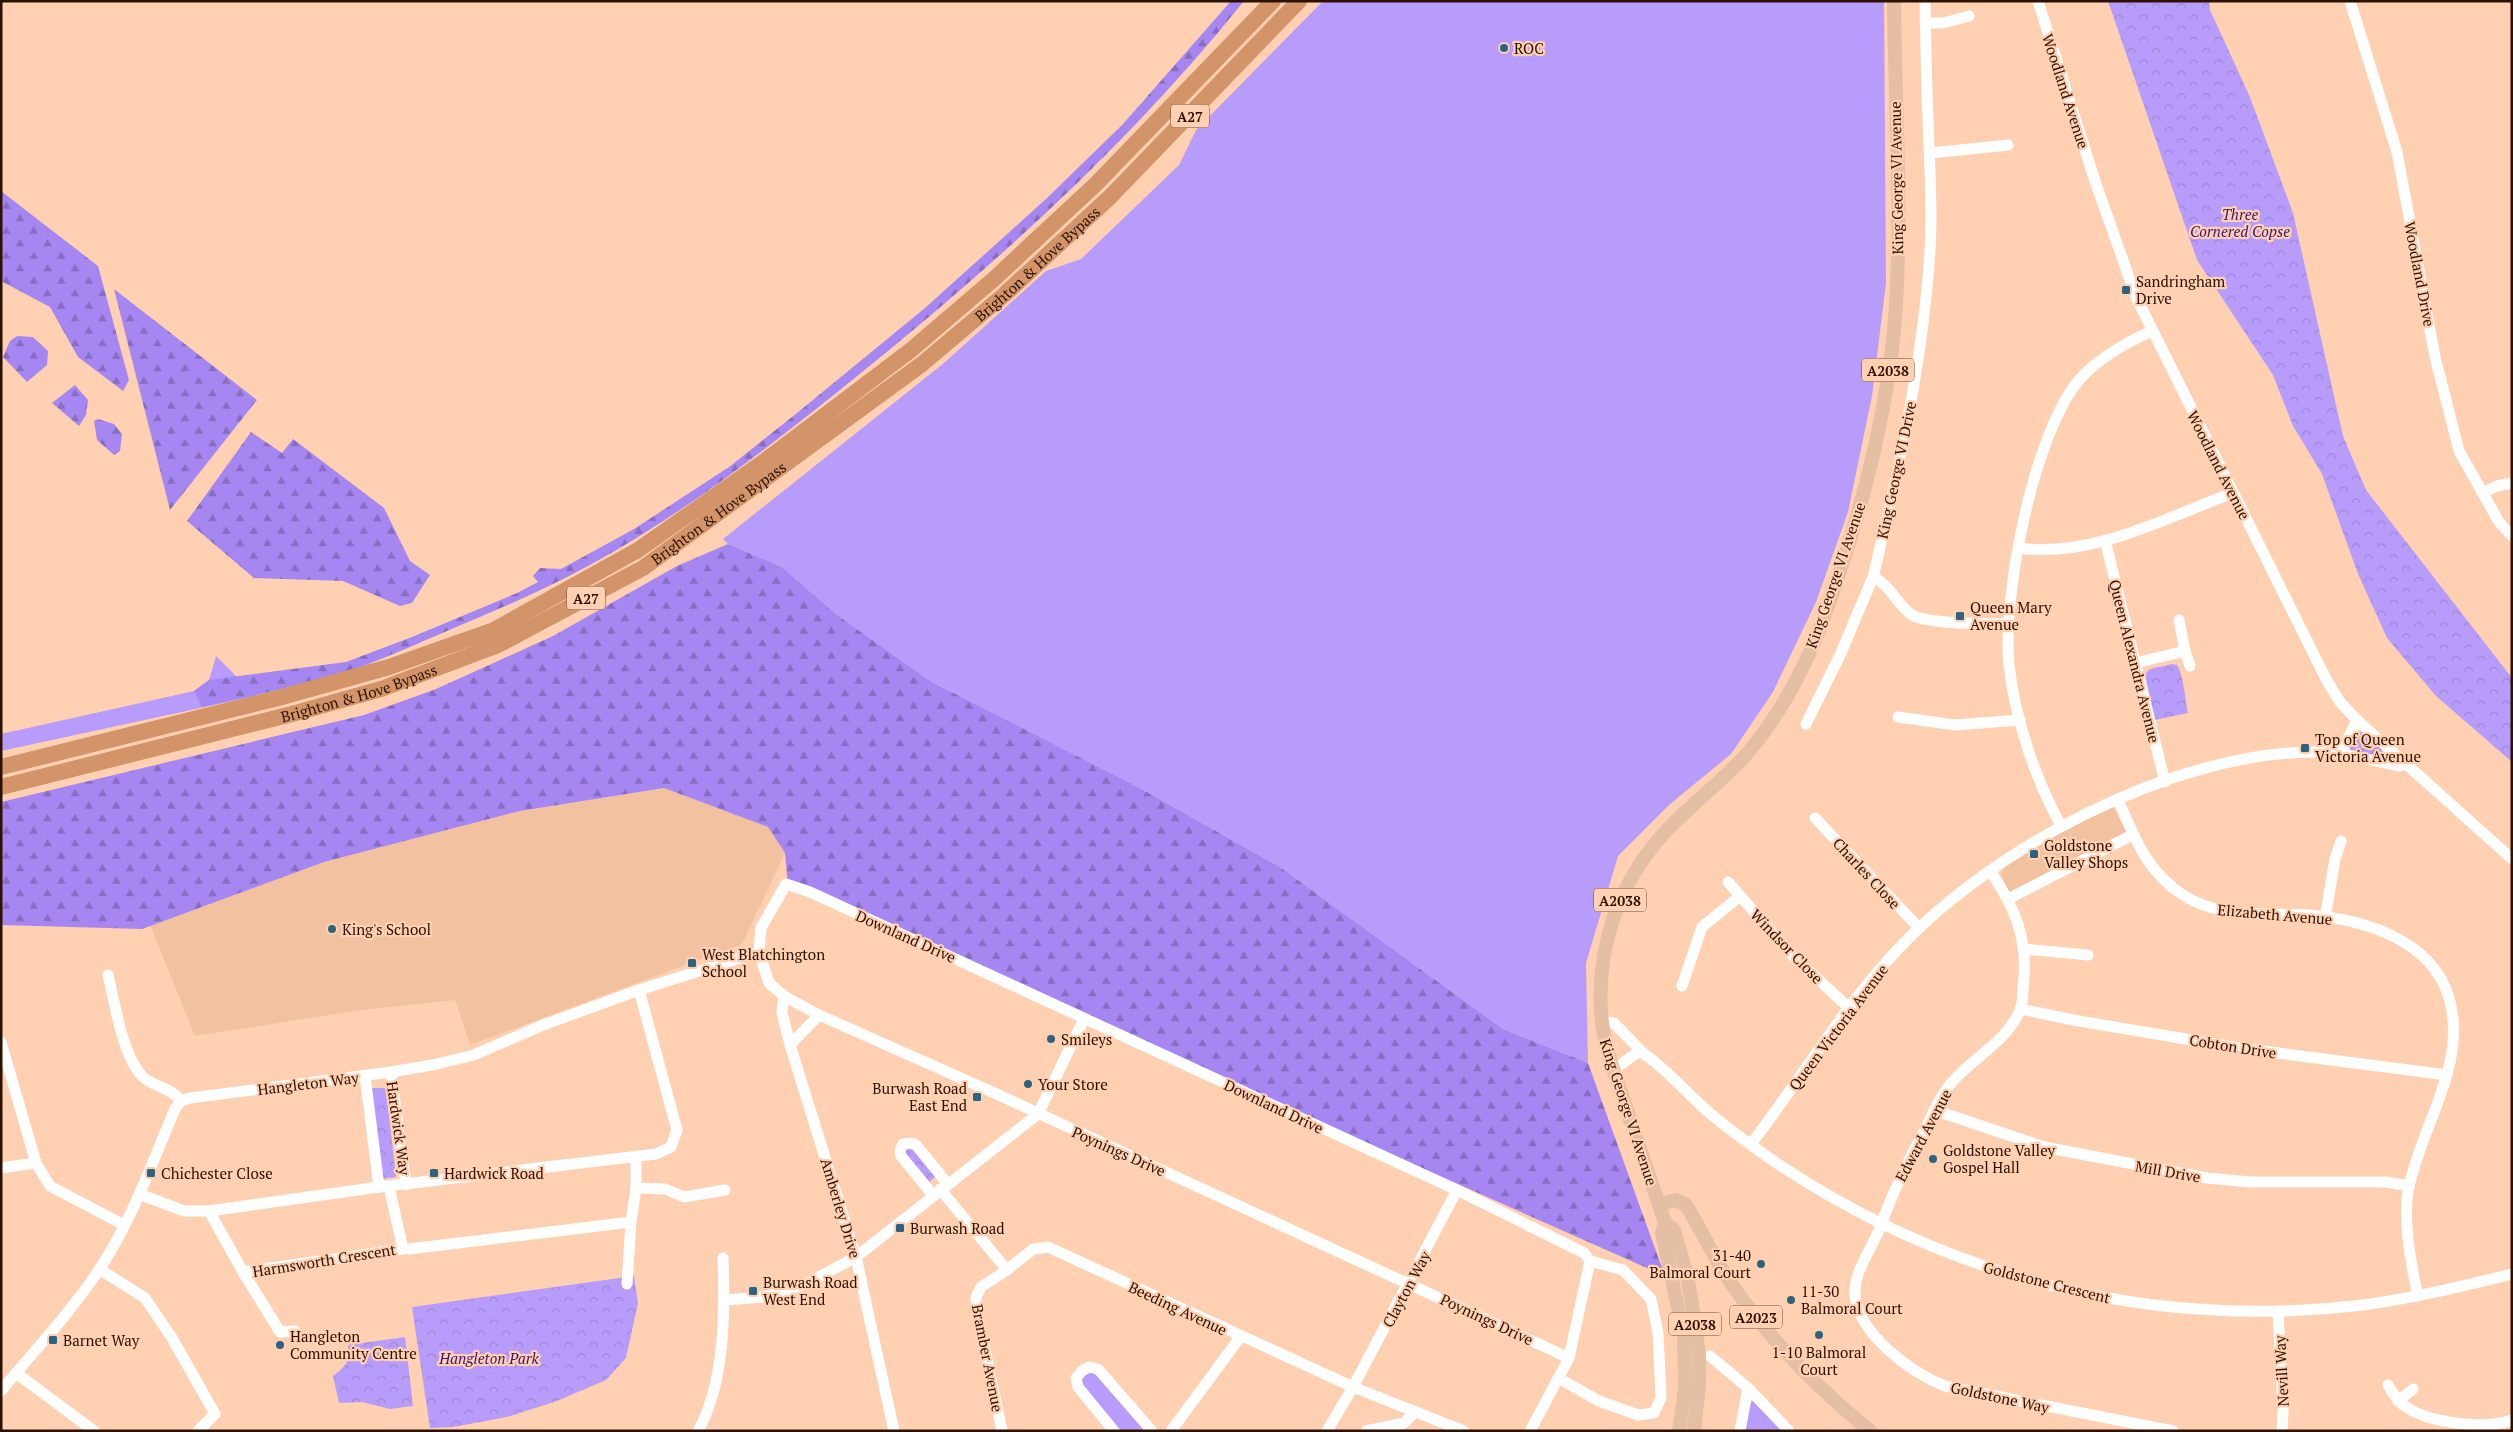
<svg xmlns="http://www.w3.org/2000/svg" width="2513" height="1432" font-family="'PT Serif',serif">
<defs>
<pattern id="forest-firs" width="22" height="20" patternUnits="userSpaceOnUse" patternTransform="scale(1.25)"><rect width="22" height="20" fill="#a687f2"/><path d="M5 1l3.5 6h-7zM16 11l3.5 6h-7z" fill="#876dc2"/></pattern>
<pattern id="park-crowns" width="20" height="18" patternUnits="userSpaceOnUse" patternTransform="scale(1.25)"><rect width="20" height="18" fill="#b79cfc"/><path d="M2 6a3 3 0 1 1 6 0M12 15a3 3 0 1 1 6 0" fill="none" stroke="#9e85d6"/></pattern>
<pattern id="garden-furrows" width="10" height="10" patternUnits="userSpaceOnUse" patternTransform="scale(1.25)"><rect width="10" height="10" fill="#b79cfc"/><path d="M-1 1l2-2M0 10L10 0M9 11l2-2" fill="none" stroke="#9e85d6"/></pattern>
</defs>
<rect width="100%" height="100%" fill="#ffd1b2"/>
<g fill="#f2c1a0">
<polygon points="664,788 768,827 785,853 742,944 470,1045 455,1000 361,1010 195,1036 150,925 324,862 520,811"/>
<polygon points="2113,807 2127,833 2011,895 2001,874 2006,865 2062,830"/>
</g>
<g fill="#b79cfc">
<polygon points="1323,1 1884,1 1886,283 1872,396 1848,512 1816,602 1773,692 1731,754 1669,805 1618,856 1586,963 1588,1063 1503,1029 1280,867 1138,787 932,682 837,615 782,567 728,544 723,539 944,363 1046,271 1081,259 1179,165 1196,130"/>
<polygon points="216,656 256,696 1,751 1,734 194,691 209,680"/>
<polygon points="1089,1370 1096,1375 1145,1431 1121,1431 1081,1386 1080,1379"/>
<polygon points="1750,1401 1753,1401 1783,1431 1743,1431"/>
</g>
<g fill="url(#forest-firs)">
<path d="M1231,1H1244C1131,142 996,264 856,377C773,444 681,516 588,566C542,591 495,611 447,631C416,644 384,659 352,670C302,685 252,696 202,707L194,691L209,680L346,662L412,637L517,593L538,582L533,576L540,568L561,569L634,529L729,467L797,413L925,308L1046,199L1123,124Z"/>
<polygon points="1,191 98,266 129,380 123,391 78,357 50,307 1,281"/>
<polygon points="114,289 257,400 170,510"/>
<polygon points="17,336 33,337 48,351 47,365 27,382 3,357 10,341"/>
<polygon points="75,385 88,400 86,415 79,426 52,403"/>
<polygon points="98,419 114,424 122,434 120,451 114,455 97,440 94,421"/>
<polygon points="251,432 282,453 293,439 384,508 410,561 430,575 412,603 400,606 343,581 254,578 187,521"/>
<polygon points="728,544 782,567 837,615 932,682 1138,787 1280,867 1503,1029 1588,1063 1665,1276 788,887 785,853 768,827 664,788 520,811 324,862 142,929 1,925 1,802 364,715 436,689 553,636 677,566"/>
</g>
<g fill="url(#park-crowns)">
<polygon points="2108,1 2209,1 2210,10 2250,97 2293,213 2343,436 2366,490 2512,678 2512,762 2436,696 2387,638 2358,574 2322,474 2293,426 2273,375 2197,260"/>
<path d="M2172,664L2177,665C2184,676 2185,699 2188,713L2155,720L2145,674L2150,669Z"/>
<polygon points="371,1088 386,1088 396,1177 382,1179"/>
<polygon points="906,1148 912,1148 936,1176 929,1182 905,1153"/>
<polygon points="634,1276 638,1303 626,1358 606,1380 557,1401 507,1417 453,1427 430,1428 412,1307"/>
<path d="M405,1337L413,1406L390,1409L362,1402L339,1403L333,1376C346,1366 350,1362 348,1345Z"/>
</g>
<polygon fill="url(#garden-furrows)" points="2362,732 2382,749 2382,757 2351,750 2349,747 2357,733"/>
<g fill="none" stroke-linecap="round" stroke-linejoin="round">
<g stroke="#fff" stroke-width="11">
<path d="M1925,1C1926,40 1926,79 1928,118C1929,162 1933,206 1930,250C1923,361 1899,470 1873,577C1891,585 1896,604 1912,615C1926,624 1989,624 2009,624"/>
<polyline points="2038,1 2095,181 2136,297 2327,681 2340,702 2357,720 2512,859"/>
<polyline points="2350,1 2397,152 2435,357 2459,451 2499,522 2512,536"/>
<polyline points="1925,23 1943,23 1969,16"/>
<polyline points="1931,153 2008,145"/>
<polyline points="2482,493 2497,486 2512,483"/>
<polyline points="2105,540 2165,782"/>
<path d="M2018,548C2090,558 2162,520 2227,495L2231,490"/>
<polyline points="2185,651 2190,666"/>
<polyline points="2135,663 2185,651 2179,620"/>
<polyline points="1898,717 1955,725 2020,720"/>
<polyline points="1806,724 1841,653 1873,577"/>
<polyline points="2340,755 2357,720"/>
<path d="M2118,800C2136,839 2145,870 2183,895C2222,920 2264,912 2308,915C2362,919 2432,939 2449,998C2468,1064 2422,1124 2409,1187C2402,1217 2411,1265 2418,1296"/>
<polyline points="1815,818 1919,928"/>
<path d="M2061,826C2035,778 2015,719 2009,665C2002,596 2034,431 2080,379C2099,358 2127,342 2152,331"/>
<path d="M1990,871C2016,909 2029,941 2023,988C2023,995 2023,1003 2020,1010C2007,1043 1969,1059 1948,1087C1938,1100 1931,1118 1923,1133C1907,1163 1892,1194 1881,1225C1873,1248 1853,1271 1855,1296C1859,1334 1911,1373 1945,1386L2173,1431"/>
<polyline points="1728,882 1792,955 1849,1008"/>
<polyline points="2008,899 2132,835"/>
<polyline points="2325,918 2335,859 2341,841"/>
<polyline points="2023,949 2088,955"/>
<path d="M108,975C115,1003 122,1056 143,1077C154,1087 172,1088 181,1101"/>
<polyline points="1682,986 1702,927 1740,896"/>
<polyline points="784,996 782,1012 790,1045 856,1257 894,1431"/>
<polyline points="2021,1009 2073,1020 2239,1048 2447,1075"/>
<polyline points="1602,1021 1614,1023 1643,1053"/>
<polyline points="1,1042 36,1163 50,1186 124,1225"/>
<polyline points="790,1045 819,1015"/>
<path d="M1613,1070L1637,1053H1643C1669,1071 1689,1096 1713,1116C1734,1133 1756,1149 1778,1164C1952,1280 2156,1330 2363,1305C2414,1298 2463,1286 2512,1274"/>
<polyline points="391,1072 406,1185"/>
<polyline points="365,1076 379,1187"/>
<polyline points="1934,1110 2044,1147 2207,1178 2250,1182 2386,1182 2409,1186"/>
<path d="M1751,1144C1798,1083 1837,1017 1888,960C1984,851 2173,750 2320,752C2346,753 2374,761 2400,766L2404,762"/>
<polyline points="1,1168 36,1163"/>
<polyline points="636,1188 665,1189 684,1197 725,1190"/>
<polyline points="940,1189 1007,1270"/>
<polyline points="139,1194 184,1211 209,1211 379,1187 656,1154 671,1147 677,1130 639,990"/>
<polyline points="933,1195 901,1156 900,1151 903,1144 910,1143 916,1145 947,1183"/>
<polyline points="209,1211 243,1272 403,1249 389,1187"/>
<polyline points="409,1249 631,1222 636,1188 636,1156"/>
<polyline points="99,1269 145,1298 172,1338 215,1414 198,1431"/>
<polyline points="243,1272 280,1332 295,1331"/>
<polyline points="627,1284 631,1222"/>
<polyline points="725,1300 763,1297 806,1284 856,1257 1038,1114 1084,1019"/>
<polyline points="2278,1311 2283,1410 2282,1431"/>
<polyline points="1710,1356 1748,1388 1789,1431"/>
<polyline points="16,1373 94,1431"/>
<polyline points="1560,1379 1599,1401 1638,1415 1654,1413 1661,1398 1658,1333 1651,1299 1623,1270 1590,1261"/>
<path d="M2388,1385C2392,1392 2396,1399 2402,1404C2425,1423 2484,1430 2512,1420"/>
<path d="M1,1391C34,1351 70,1313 99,1270C132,1220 152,1163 175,1109L181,1101L190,1098L391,1072L432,1065L474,1055L543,1025L639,990L759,952"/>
<polyline points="2398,1401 2413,1389"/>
<path d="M698,1431C725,1383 725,1312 723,1258"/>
<polyline points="1002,1431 977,1312 976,1297 981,1287 1007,1270 1033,1249 1048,1247 1353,1387 1464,1431"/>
<polyline points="1114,1431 1078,1387 1076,1378 1082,1371 1089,1367 1098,1369 1152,1431"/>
<polyline points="1171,1431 1241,1336"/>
<polyline points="1327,1431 1353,1387 1457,1190"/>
<polyline points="1366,1431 1404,1423 1414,1413"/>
<polyline points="1530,1431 1569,1358 1590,1261 1584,1253 1457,1190 810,892 786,884 761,928 759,952 769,983 784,996 819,1015 990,1091 1569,1358"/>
<polyline points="1740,1431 1748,1388"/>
</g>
<g stroke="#e4bfa4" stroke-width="14">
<path d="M1659,1204L1676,1200L1685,1204C1700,1226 1711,1252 1725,1274C1764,1334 1815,1386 1870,1431"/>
<polyline points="1665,1223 1674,1230 1687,1275 1695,1321 1699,1356 1699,1386 1694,1431"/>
<path d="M1679,1431L1685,1389L1684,1336L1662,1233L1665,1223C1652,1183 1638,1144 1625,1104C1616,1077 1605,1050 1602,1022C1594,951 1619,880 1668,829C1693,803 1721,782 1745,756C1778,718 1803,672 1821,625C1859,523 1889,414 1896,305C1902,204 1895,102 1894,1"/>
</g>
<g stroke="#d29468" stroke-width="16">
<polyline points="1,767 282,697 389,667 494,630 638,550 762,463 911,350 994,279 1096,184 1273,1"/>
<path id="s1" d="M1,787L292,714L381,689L498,645L643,568L922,364L1005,294L1110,197L1299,1"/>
</g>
</g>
<g fill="#2f627f" stroke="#ffd1b2" stroke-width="2">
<circle cx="1504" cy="48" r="5"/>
<rect x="2121" y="285" width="10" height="10" rx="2.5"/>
<rect x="1955" y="611" width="10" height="10" rx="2.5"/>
<rect x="2300" y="743" width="10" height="10" rx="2.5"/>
<rect x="2029" y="849" width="10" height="10" rx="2.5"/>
<circle cx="332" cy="929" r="5"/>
<rect x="687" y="958" width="10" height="10" rx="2.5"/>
<circle cx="1051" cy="1039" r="5"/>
<circle cx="1028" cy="1084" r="5"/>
<rect x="972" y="1092" width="10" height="10" rx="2.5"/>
<circle cx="1933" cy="1159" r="5"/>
<rect x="146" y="1168" width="10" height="10" rx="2.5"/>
<rect x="429" y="1168" width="10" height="10" rx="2.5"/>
<rect x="895" y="1223" width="10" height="10" rx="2.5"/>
<circle cx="1761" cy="1264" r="5"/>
<rect x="748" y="1286" width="10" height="10" rx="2.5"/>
<circle cx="1791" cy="1300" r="5"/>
<circle cx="1819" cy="1335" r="5"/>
<rect x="48" y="1335" width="10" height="10" rx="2.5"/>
<circle cx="280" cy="1345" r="5"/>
</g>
<g text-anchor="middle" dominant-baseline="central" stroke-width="4.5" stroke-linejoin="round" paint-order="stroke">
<g fill="#ffd1b2" stroke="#6b4b35" stroke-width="1">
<rect x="1171" y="104.5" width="38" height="23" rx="4"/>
<rect x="1862" y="358.5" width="52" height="23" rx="4"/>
<rect x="567" y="586.5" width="38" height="23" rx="4"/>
<rect x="1594" y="888.5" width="52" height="23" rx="4"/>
<rect x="1730" y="1305.5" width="52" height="23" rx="4"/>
<rect x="1669" y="1312.5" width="52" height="23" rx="4"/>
</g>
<g font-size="14" font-weight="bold" fill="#2c1100">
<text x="1190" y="116">A27</text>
<text x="1888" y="370">A2038</text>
<text x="586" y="598">A27</text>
<text x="1620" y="900">A2038</text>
<text x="1756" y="1317">A2023</text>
<text x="1695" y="1324">A2038</text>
</g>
<g font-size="15" fill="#2c1100" stroke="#ffd1b2" text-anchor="start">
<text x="1514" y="48">ROC</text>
<text x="2136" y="281">Sandringham<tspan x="2136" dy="17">Drive</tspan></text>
<text x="1970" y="607">Queen Mary<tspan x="1970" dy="17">Avenue</tspan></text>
<text x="2315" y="739">Top of Queen<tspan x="2315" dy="17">Victoria Avenue</tspan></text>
<text x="2044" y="845">Goldstone<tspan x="2044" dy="17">Valley Shops</tspan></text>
<text x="342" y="929">King's School</text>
<text x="702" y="954">West Blatchington<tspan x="702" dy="17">School</tspan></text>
<text x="1061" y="1039">Smileys</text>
<text x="1038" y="1084">Your Store</text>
<text x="967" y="1088" text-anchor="end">Burwash Road<tspan x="967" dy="17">East End</tspan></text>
<text x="1943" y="1150">Goldstone Valley<tspan x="1943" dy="17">Gospel Hall</tspan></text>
<text x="161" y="1173">Chichester Close</text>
<text x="444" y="1173">Hardwick Road</text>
<text x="910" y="1228">Burwash Road</text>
<text x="1751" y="1255" text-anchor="end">31-40<tspan x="1751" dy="17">Balmoral Court</tspan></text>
<text x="763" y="1282">Burwash Road<tspan x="763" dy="17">West End</tspan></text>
<text x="1801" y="1291">11-30<tspan x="1801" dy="17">Balmoral Court</tspan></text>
<text x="290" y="1336">Hangleton<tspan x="290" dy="17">Community Centre</tspan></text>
<text x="63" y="1340">Barnet Way</text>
<text x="1819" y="1352" text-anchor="middle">1-10 Balmoral<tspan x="1819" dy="17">Court</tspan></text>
</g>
<g font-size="15" fill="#2c1100" stroke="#ffd1b2">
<text transform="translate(2066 91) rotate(72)">Woodland Avenue</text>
<text transform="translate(1896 178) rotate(-91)">King George VI Avenue</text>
<text stroke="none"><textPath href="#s1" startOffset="1180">Brighton &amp; Hove Bypass</textPath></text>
<text transform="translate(2420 274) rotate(79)">Woodland Drive</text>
<text transform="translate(2219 465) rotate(63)">Woodland Avenue</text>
<text transform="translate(1896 470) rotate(-78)">King George VI Drive</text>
<text stroke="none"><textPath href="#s1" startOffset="775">Brighton &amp; Hove Bypass</textPath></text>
<text transform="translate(1835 575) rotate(-71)">King George VI Avenue</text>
<text transform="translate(2135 661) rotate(76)">Queen Alexandra Avenue</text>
<text stroke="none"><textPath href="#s1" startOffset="370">Brighton &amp; Hove Bypass</textPath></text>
<text transform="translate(1867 873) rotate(47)">Charles Close</text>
<text transform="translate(2275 914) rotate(5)">Elizabeth Avenue</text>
<text transform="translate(906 936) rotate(24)">Downland Drive</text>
<text transform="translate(1787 946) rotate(46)">Windsor Close</text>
<text transform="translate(1838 1027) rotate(-53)">Queen Victoria Avenue</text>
<text transform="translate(2233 1046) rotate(9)">Cobton Drive</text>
<text transform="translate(308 1083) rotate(-7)">Hangleton Way</text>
<text transform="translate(1274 1106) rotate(25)">Downland Drive</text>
<text transform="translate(1629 1112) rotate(72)">King George VI Avenue</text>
<text transform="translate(399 1128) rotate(82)">Hardwick Way</text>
<text transform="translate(1923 1135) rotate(-62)">Edward Avenue</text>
<text transform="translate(1119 1151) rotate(24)">Poynings Drive</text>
<text transform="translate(2168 1171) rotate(10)">Mill Drive</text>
<text transform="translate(841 1208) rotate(73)">Amberley Drive</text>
<text transform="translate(324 1260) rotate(-9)">Harmsworth Crescent</text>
<text transform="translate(2047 1282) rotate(14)">Goldstone Crescent</text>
<text transform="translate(1406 1289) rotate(-62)">Clayton Way</text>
<text transform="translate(1178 1308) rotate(25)">Beeding Avenue</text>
<text transform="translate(1487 1319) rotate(25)">Poynings Drive</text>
<text transform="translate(988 1358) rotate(79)">Bramber Avenue</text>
<text transform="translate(2281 1371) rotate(-93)">Nevill Way</text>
<text transform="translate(2000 1397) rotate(12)">Goldstone Way</text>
</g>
<g font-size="15" font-style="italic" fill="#3c1573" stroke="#ffd1b2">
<text x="2240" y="214">Three<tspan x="2240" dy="17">Cornered Copse</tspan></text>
<text x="489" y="1358">Hangleton Park</text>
</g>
</g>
<rect width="2513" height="1432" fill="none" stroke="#2c1100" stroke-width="5"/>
</svg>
